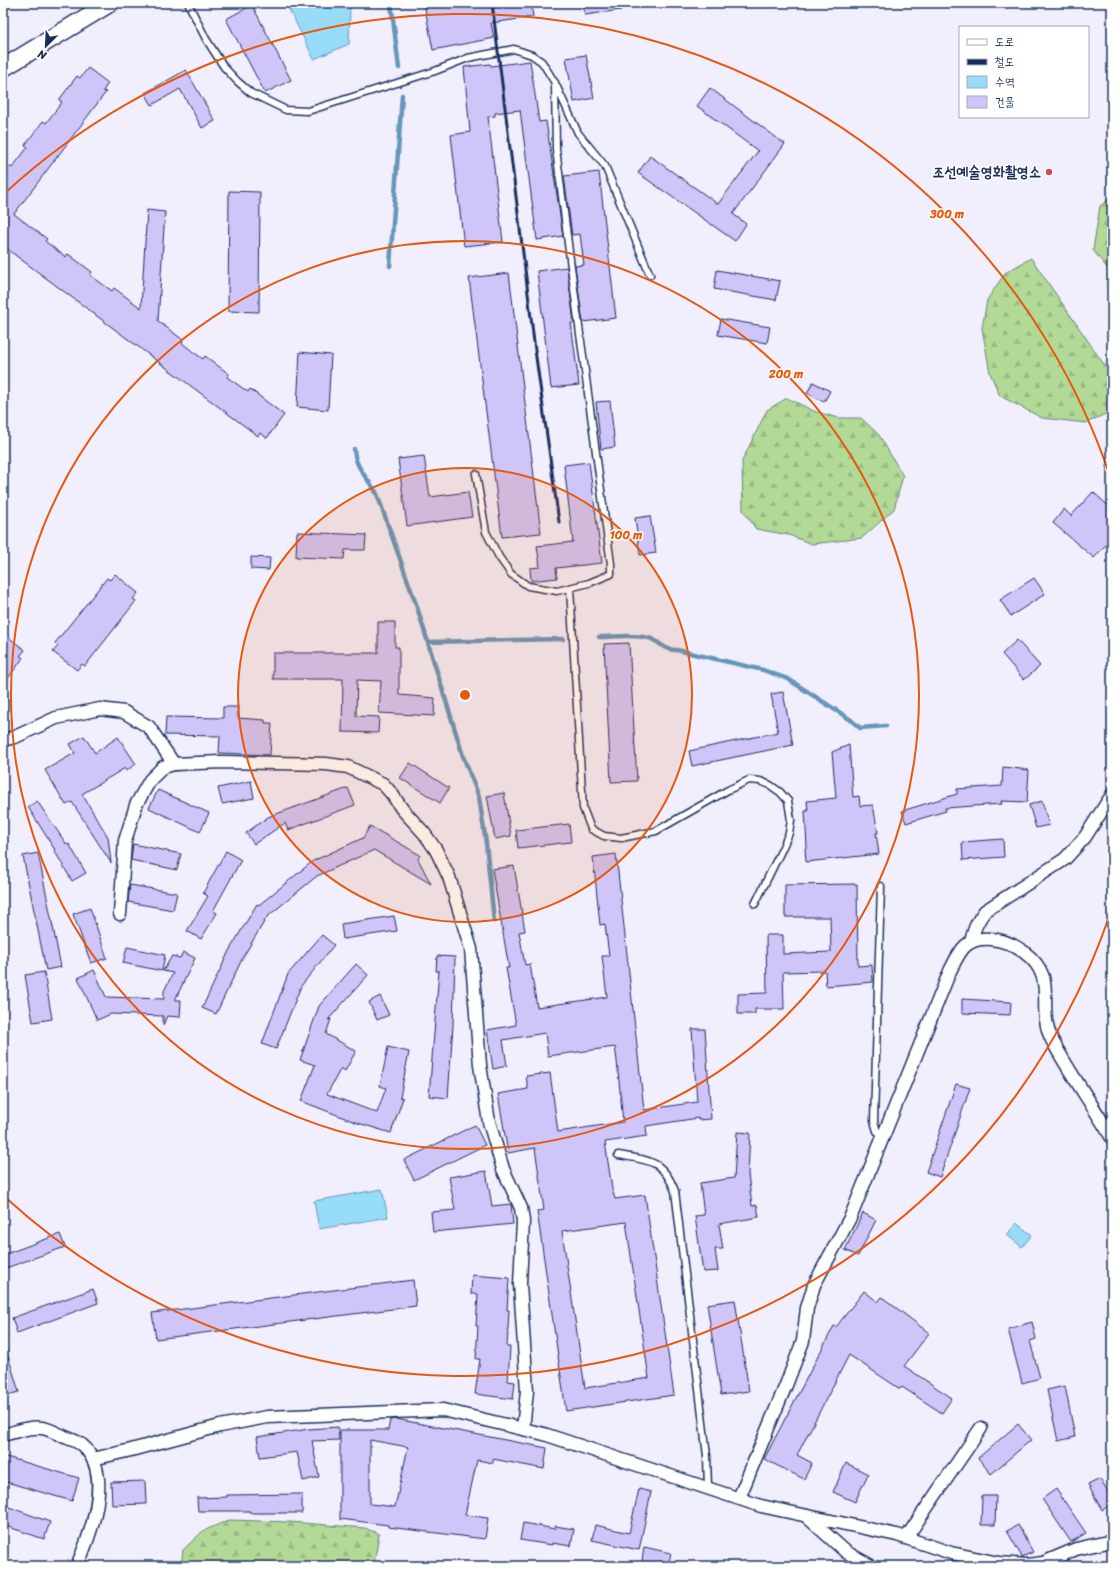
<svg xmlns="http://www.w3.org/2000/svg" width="1115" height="1569" font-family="Sriracha,'Poor Story',sans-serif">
<defs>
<pattern id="forest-firs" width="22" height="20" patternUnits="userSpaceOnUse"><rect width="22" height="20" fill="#b2da96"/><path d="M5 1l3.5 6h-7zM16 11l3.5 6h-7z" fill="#98bb84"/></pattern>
</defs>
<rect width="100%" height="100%" fill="#f1eefd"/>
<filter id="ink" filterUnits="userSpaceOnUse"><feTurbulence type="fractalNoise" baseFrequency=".025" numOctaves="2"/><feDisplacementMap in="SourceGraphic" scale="8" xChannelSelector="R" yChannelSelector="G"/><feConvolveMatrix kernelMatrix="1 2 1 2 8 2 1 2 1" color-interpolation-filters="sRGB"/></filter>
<g filter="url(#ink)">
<g fill="url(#forest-firs)" stroke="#66847a">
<polygon points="1112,197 1112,268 1108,269 1093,250 1100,206"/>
<polygon points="1031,258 1112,376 1112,411 1086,423 1042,418 1000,396 990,373 982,328 987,300 1005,273"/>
<polygon points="787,398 816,412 839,418 861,418 879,435 903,476 894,509 862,538 812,544 789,535 756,529 743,510 742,461 767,410"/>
<polygon points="229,1520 290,1522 365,1528 379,1534 374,1566 181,1566 183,1550 203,1531"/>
</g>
<g fill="#97dcf9" stroke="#6597bb">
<polygon points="286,3 350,3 349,44 314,59"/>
<polygon points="382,1189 388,1217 319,1229 314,1201"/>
<polygon points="1016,1223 1032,1235 1022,1247 1007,1235"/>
</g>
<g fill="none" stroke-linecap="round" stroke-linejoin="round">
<g stroke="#6597bb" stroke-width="4.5">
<polyline points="391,3 399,68"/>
<polyline points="390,266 402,95"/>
<path d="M354,449C355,468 368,478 377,494L417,607L463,756L479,797L486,843L494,921"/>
<path d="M599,637C615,637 633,634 649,638C660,641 663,651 677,650L763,670L788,679L851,720L860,728L886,726"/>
<polyline points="428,642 563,639"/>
</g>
</g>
<g fill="#d0c5f8" stroke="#1b2f5e" fill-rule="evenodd">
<polygon points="424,3 531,3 533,17 491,23 494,38 433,50"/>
<polygon points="583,3 620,3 621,10 585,15"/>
<polygon points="252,5 291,80 265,93 226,19"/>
<polygon points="586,55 594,98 574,102 566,58"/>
<polygon points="530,61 539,122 546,121 563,236 537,240 520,110 495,113 495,116 488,117 503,242 464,246 451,135 470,132 464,67 490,64 491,66"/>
<polygon points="88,68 108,83 103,91 106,92 14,214 47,239 45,241 55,249 66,257 68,254 92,272 90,275 112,291 114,288 141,308 147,210 165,212 158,321 183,340 182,343 192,351 203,359 205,356 229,374 227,377 248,392 250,389 284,415 267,438 260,433 258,436 3,246 3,173 9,166 12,168 28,147 25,145 43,121 46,123 62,102 59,100 77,76 80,78"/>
<polygon points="186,70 215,121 202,128 180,89 152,105 145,93"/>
<polygon points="710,88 785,144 733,214 746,224 735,241 638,173 650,156 718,204 758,151 697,106"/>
<polygon points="599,172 616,318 583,322 575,266 584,265 580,234 572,235 564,176"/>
<polygon points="229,191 260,192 259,312 228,311"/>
<polygon points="567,267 574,323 571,323 579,385 551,388 537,271"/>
<polygon points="717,270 780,281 776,300 714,289"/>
<polygon points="509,273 541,533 502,537 469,278"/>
<polygon points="721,319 770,327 767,343 718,335"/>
<polygon points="300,352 331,355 328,410 297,407"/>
<polygon points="813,382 830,391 824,402 807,393"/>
<polygon points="610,401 615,447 601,449 596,402"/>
<polygon points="424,456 430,497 468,492 472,517 407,526 398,459"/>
<polygon points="589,462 602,563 556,568 557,578 531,581 530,568 540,567 537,546 573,542 564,465"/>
<polygon points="1093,492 1112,509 1112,538 1094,558 1053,523 1064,509 1071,516"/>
<polygon points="650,516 656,553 640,555 635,518"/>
<polygon points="297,532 366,535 365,550 345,550 344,559 296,557"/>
<polygon points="251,557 270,558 269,570 251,569"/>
<polygon points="115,574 138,593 133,599 136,601 85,666 82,664 77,670 53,652 58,646 55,643 107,578 110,580"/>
<polygon points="1034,578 1045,594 1011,616 1000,600"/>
<polygon points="378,622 395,622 395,647 399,647 399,695 435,698 434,716 379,713 381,681 357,680 356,716 379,717 378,733 342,732 343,679 273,679 273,653 378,653"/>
<polygon points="3,633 25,650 20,656 23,658 3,685"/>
<polygon points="1017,640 1040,666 1024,680 1002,654"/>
<polygon points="629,643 637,781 611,782 604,644"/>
<polygon points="783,692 793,745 692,766 689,751 778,732 771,694"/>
<polygon points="223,707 238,707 238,718 265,720 265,723 272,723 270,755 219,753 220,736 165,735 166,717 223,718"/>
<polygon points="84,736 95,753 118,737 136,764 126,771 125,768 82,794 108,837 111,863 72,802 66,805 45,770 75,753 70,744"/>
<polygon points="849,745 853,797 859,796 860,806 873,805 878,833 876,833 879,854 806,862 805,848 807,848 805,811 808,811 807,801 836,798 832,752"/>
<polygon points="410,763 449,788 440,803 400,778"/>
<polygon points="1003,767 1029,770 1027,802 1001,801 1002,804 945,808 946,811 906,823 902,811 957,794 957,789 1002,786"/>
<polygon points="251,781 254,798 222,804 218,788"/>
<polygon points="348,788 355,805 288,830 285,823 254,844 246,833 268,817"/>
<polygon points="158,790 209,813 200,832 149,808"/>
<polygon points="504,793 511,836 495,839 487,796"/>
<polygon points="37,801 67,845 69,844 86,873 72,881 54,850 55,850 28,807"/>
<polygon points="1042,801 1049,825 1036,828 1029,805"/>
<polygon points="569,824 571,842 518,848 516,830"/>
<polygon points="370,826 420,855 418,859 431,884 374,850 317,876 267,917 243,957 216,1014 202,1008 229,951 257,904 259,905 313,861 363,838"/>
<polygon points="1003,839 1004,857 963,860 962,842"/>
<polygon points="133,844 181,854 177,870 131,860"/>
<polygon points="226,851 241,860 213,911 217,913 201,939 187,931 208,896 203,893"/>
<polygon points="38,853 61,967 46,970 23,856"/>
<path d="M616,854L644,1110L697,1102L692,1029H705L711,1119L698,1120V1118L646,1126L647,1136L605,1142L612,1189L615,1199L645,1195L674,1395L566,1411L537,1211L544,1210L535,1148L508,1153L498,1094L528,1089L526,1076L550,1073L558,1132L623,1122L617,1061L615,1047L548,1056L545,1033L503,1040L507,1066L493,1069L487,1030L516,1025L506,968H509L492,869L514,866L525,931L519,932L525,965L530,964L537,1007L607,997L602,956H609L605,924L600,925L593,857ZM626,1222L649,1378L585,1388L562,1231Z"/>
<polygon points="857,884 858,966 872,965 873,982 826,986 825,971 783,972 784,1009 755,1009 755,1014 738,1014 738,994 767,993 766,935 783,935 783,954 831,952 830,917 785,917 785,885"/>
<polygon points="130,885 177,893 173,910 128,902"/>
<polygon points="90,908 107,958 91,963 73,914"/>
<polygon points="394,916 397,931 343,939 341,924"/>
<polygon points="322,935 334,945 301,986 276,1049 262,1044 288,974"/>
<polygon points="127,947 165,955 162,971 123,963"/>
<polygon points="183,952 195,958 175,1000 181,1000 180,1017 167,1016 163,1025 163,1016 111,1014 97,1020 78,978 94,970 106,997 164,999 164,991 173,973 163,971 172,956 180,958"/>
<polygon points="437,956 455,957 453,1025 448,1098 429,1096 439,971 436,971"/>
<polygon points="356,964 368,975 328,1020 331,1019 326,1034 356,1051 345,1071 341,1068 327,1094 377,1113 386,1088 380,1086 388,1047 409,1052 400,1097 403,1098 391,1133 358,1123 301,1101 315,1065 300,1060 319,1006"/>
<polygon points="44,972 52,1019 33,1022 25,975"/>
<polygon points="380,996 389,1015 377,1020 369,1002"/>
<polygon points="962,999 1011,1002 1010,1015 962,1013"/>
<polygon points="956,1084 970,1088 940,1177 926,1172"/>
<polygon points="475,1125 485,1145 414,1180 404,1160"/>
<polygon points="737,1132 750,1133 748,1174 752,1206 757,1205 759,1217 719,1224 723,1249 715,1249 718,1271 703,1272 695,1216 704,1215 700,1183 734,1178"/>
<polygon points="486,1171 492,1206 511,1204 513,1224 433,1232 431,1212 455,1210 449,1177"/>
<polygon points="863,1213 876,1220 858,1256 845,1250"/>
<polygon points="60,1234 65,1247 3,1269 3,1255"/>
<polygon points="472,1275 509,1278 507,1310 509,1310 507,1347 510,1347 508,1381 515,1382 513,1399 475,1394 480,1359 476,1359 478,1326 476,1326 478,1294 471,1294"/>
<polygon points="413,1280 416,1306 156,1339 152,1313"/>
<polygon points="93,1289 98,1303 17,1333 12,1318"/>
<polygon points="864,1291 878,1302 882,1297 929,1333 904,1366 952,1398 942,1413 902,1387 900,1389 849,1355 797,1455 812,1463 804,1479 764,1459 834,1326 836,1327"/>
<polygon points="735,1300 749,1391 721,1395 707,1304"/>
<polygon points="1032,1322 1036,1339 1030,1341 1040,1378 1022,1383 1008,1329"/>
<polygon points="3,1349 6,1349 19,1392 3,1396"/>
<polygon points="1065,1386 1075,1437 1058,1441 1047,1390"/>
<path d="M396,1419L547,1448L544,1469L493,1459V1463L477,1460L465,1515L488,1518L485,1539L388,1527V1525L340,1519V1430H388L390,1420ZM370,1440L408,1447L395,1507L370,1504Z"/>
<polygon points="1018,1424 1031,1440 991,1474 978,1458"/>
<polygon points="338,1427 339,1440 312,1441 319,1477 303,1481 297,1452 260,1457 257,1437 309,1429"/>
<polygon points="3,1456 79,1478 72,1501 3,1481"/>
<polygon points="846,1463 868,1474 855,1502 833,1492"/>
<polygon points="1100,1479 1112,1500 1112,1504 1102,1510 1088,1485"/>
<polygon points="145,1481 146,1504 112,1505 111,1482"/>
<polygon points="639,1489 651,1492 639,1550 592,1540 595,1525 629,1533"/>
<polygon points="1056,1489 1086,1533 1071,1542 1042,1499"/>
<polygon points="302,1494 302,1513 250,1513 250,1511 198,1511 197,1498 227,1497 227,1495"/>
<polygon points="982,1496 996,1496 995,1525 981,1525"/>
<polygon points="3,1505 50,1522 44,1539 3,1525"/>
<polygon points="523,1523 555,1529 555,1526 574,1529 571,1546 552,1543 552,1545 520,1540"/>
<polygon points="1018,1525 1033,1552 1022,1557 1007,1531"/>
<polygon points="644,1547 671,1553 668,1566 642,1562"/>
</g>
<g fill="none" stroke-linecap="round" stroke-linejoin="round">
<defs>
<g id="lane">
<polyline points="188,3 206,39 224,67 237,81 251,93 286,110 308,111 435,71 468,58 514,49 532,55 542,62 555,83 578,133 605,166 650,275"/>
<polyline points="476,474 486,532 499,557 511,574 528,586 557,591 589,583 611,574 611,564 571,267 556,149 555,83"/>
<polyline points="570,588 583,808 591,829 604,836 621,838 656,831 728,790 749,780 760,781 770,785 780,792 788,801 791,820 789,833 782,849 755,904"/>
<polyline points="881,886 874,1121 877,1131 884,1137"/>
<path d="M618,1155C647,1160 663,1159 675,1191L707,1456L708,1488"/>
</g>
<g id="street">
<polyline points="3,740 15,737 56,718 100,709 124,712 149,727 174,764"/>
<polyline points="120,914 125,841 136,805 150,780 163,767 174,764 221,762 326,764 348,767 383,784 392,794 402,809 424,833 436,850 449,877 471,949 480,1065 489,1122 503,1169 521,1208 523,1221 520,1284 527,1391 523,1429"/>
<path d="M971,942C974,929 977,921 985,911L1065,859L1085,837L1112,795"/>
<path d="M3,1435C16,1432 29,1426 42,1428C50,1429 58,1434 65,1437C70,1439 77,1441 82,1445C114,1472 91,1534 77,1566"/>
<polyline points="93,1459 131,1450 220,1426 267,1417 443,1410 544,1434 761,1506 897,1535 951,1553 999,1563 1027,1565 1043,1563 1076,1549 1112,1541"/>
<path d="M739,1498L786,1385L803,1341L807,1308L814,1285L851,1216L950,971C960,951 965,937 991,939C1004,940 1013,944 1024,952C1060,979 1035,1006 1052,1040C1070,1074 1093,1105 1112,1138"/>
<polyline points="806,1516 846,1552 871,1566"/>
<polyline points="906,1538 981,1428"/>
</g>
<polyline id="secondary" points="3,68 110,3"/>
</defs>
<use href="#lane" stroke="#1b2f5e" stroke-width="9"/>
<use href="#street" stroke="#1b2f5e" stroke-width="15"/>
<use href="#secondary" stroke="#1b2f5e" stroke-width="20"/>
<use href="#lane" stroke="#fff" stroke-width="6"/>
<use href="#street" stroke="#fff" stroke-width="12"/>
<use href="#secondary" stroke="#fff" stroke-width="17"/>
<polyline stroke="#1b2f5e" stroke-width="3" points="492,3 535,350 559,522"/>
</g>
</g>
<circle cx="465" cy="695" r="227" fill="#e8590c" fill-opacity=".12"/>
<g fill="none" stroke="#e8590c" stroke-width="2">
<circle cx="465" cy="695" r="227"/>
<circle cx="465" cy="695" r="454"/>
<path d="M1111 911A681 681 0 0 1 5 1197M5 193A681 681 0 0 1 1111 479"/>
</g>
<circle fill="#d1495b" stroke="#fff" stroke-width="1.5" cx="1049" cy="172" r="4"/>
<g text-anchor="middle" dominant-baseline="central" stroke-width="3" stroke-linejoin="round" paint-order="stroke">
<g font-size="15" font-weight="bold" fill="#1b2f5e" stroke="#fff" text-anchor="end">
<text x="1041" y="172">조선예술영화촬영소</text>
</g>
</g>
<circle cx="465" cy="695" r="6" fill="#e8590c" stroke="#fff" stroke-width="2"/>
<g font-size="12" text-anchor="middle" font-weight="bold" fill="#e8590c" stroke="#fff" stroke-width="3" stroke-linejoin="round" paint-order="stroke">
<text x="947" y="218">300 m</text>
<text x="786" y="378">200 m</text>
<text x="626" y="539">100 m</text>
</g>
<rect width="1115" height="1569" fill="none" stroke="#fff" stroke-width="16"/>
<rect x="8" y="8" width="1099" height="1553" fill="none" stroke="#1b2f5e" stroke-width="1.5" filter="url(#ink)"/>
<rect x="959" y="26" width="130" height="92" fill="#ffffff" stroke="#a4acbf"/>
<rect x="967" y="39" width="20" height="6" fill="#ffffff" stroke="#a4acbf"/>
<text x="995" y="46" font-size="12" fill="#1b2f5e">도로</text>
<rect x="967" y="59" width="20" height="6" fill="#1b2f5e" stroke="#a4acbf"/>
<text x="995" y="66" font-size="12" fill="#1b2f5e">철도</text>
<rect x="967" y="76" width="20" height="12" fill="#97dcf9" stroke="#a4acbf"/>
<text x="995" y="86" font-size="12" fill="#1b2f5e">수역</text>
<rect x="967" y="96" width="20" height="12" fill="#d0c5f8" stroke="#a4acbf"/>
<text x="995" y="106" font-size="12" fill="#1b2f5e">건물</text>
<g transform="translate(46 46) rotate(204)" stroke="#ffffff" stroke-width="3" paint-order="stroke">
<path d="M0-3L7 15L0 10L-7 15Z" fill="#1b2f5e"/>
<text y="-6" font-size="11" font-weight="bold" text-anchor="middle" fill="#1b2f5e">N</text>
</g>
</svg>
